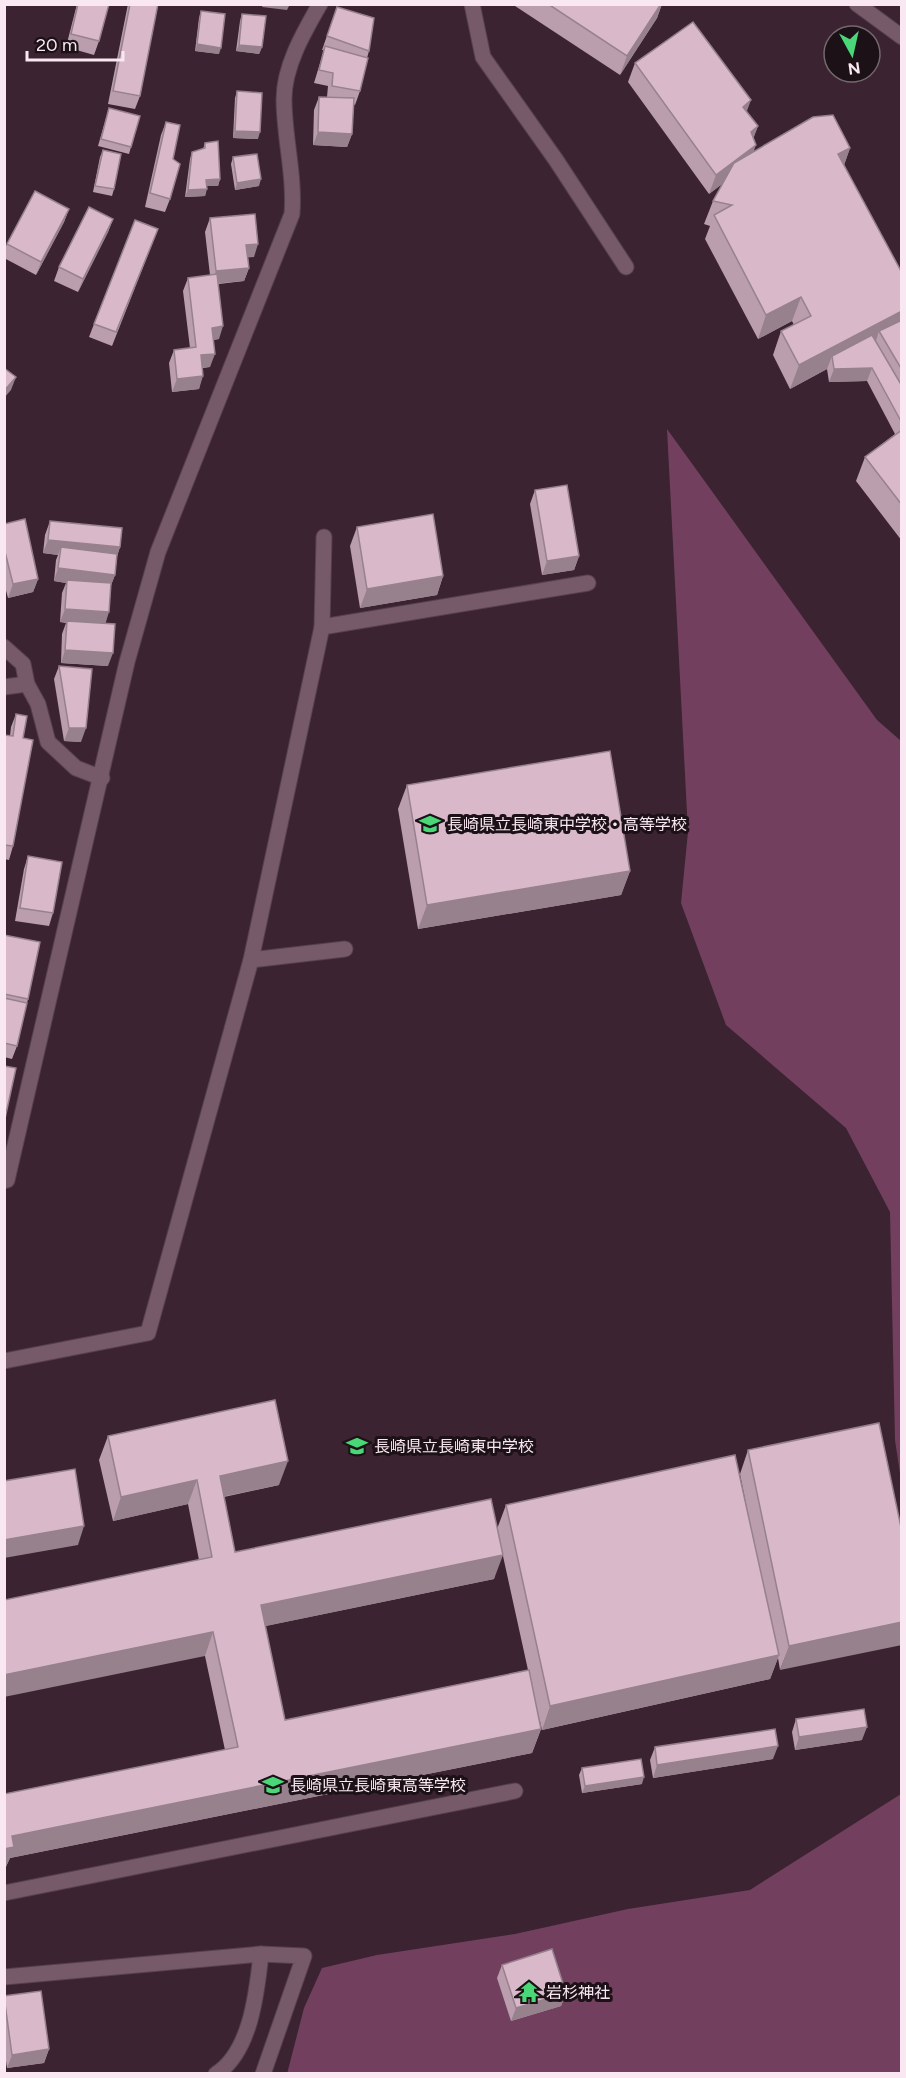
<svg xmlns="http://www.w3.org/2000/svg" width="906" height="2078" font-family="Figtree,'Noto Sans JP',sans-serif">
<rect width="100%" height="100%" fill="#3c2331"/>
<g fill="#72405e">
<polygon points="667,429 877,720 901,741 901,1480 895,1440 890,1212 846,1128 726,1025 681,903 688,832"/>
<polygon points="901,1794 901,2073 287,2074 304,2008 322,1968 377,1955 515,1934 628,1909 750,1890"/>
</g>
<g fill="none" stroke-linecap="round" stroke-linejoin="round">
<defs>
<g id="minor">
<polyline points="472,4 483,57 556,160 626,267"/>
<polyline points="857,4 902,37"/>
<polyline points="322,627 588,583"/>
<polyline points="4,647 23,664 27,684 38,704 48,742 76,768 102,778"/>
<polyline points="4,687 27,684"/>
<polyline points="251,960 345,949"/>
<path d="M4,1181L7,1180L127,662L158,552L292,214C295,175 284,137 284,99C284,66 304,32 320,4"/>
<polyline points="4,1361 148,1333 251,960 322,627 324,537"/>
<polyline points="4,1893 515,1791"/>
<polyline points="4,1977 261,1954 304,1956 263,2074"/>
<path d="M216,2074C251,2052 257,1991 261,1954"/>
</g>
</defs>
<use href="#minor" stroke="#56414d" stroke-width="17"/>
<use href="#minor" stroke="#765a69" stroke-width="15"/>
</g>
<g fill="#ba9ead" fill-rule="evenodd">
<polygon points="77,4 109,4 99,41 94,55 66,47"/>
<polygon points="128,4 158,4 140,96 135,109 108,104"/>
<polygon points="512,4 662,4 657,18 620,75"/>
<polygon points="337,7 369,51 367,58 360,91 355,105 353,104 352,134 347,147 313,145 314,110 319,97 327,97 328,86 314,83 324,50 322,50"/>
<polygon points="201,11 219,54 195,51 199,18"/>
<polygon points="242,14 262,47 259,54 236,51 240,21"/>
<polygon points="635,63 747,112 758,126 753,138 754,152 850,148 844,165 902,273 902,541 856,481 865,457 895,434 867,381 829,382 827,369 790,389 773,355 781,331 794,325 792,321 758,339 705,239 710,226 704,224 713,201 722,184 709,194 628,82"/>
<polygon points="237,91 258,139 233,138 235,98"/>
<polygon points="109,108 131,147 129,154 98,146"/>
<polygon points="166,122 173,159 170,199 165,212 145,207 161,135"/>
<polygon points="205,143 220,179 218,186 207,186 205,196 185,197 190,159 192,152 203,149"/>
<polygon points="103,150 114,189 112,196 93,192 100,157"/>
<polygon points="233,157 259,186 235,190 231,164"/>
<polygon points="69,209 64,222 36,275 4,258 4,250 7,244"/>
<polygon points="210,218 254,257 248,257 249,268 244,281 219,284 219,339 213,340 210,367 203,368 199,389 172,392 169,363 174,350 190,348 183,291 188,278 210,275 205,232"/>
<polygon points="113,219 108,232 78,292 54,281 59,267"/>
<polygon points="153,242 112,346 89,337 94,324"/>
<polygon points="535,490 579,556 574,570 542,575 530,504"/>
<polygon points="50,521 120,547 117,556 115,575 111,585 105,623 108,666 61,663 62,634 66,623 60,622 62,593 66,583 54,581 56,560 58,555 43,553 45,535"/>
<polygon points="4,524 38,579 33,592 8,598 4,583"/>
<polygon points="357,527 443,576 437,595 360,608 350,546"/>
<polygon points="59,666 81,742 64,741 54,679"/>
<polygon points="16,714 23,738 13,846 9,860 4,859 4,735 10,736 11,727"/>
<polygon points="407,785 630,871 621,895 418,929 398,809"/>
<polygon points="28,856 53,913 49,926 15,921 24,869"/>
<polygon points="4,935 28,999 17,1046 12,1059 4,1057"/>
<path d="M879,1423L780,1670L778,1658L770,1679L542,1730L539,1717L541,1729L532,1753L10,1858L4,1871V1794L225,1750L205,1656L199,1560L188,1504L113,1521L99,1460L108,1436L279,1485L224,1497L235,1552L497,1529L506,1505L755,1549L740,1474L748,1450ZM501,1547L528,1670L285,1720L265,1626L494,1579Z"/>
<polygon points="796,1719 862,1740 795,1750 792,1732"/>
<polygon points="655,1747 773,1759 653,1778 650,1760"/>
<polygon points="582,1768 642,1784 582,1793 579,1775"/>
<polygon points="502,1965 566,1993 561,2006 511,2021 497,1978"/>
<polygon points="4,1996 49,2049 44,2063 7,2068 4,2048"/>
</g>
<g fill="#97818d">
<polygon points="263,4 290,4 287,10 262,7"/>
<polygon points="661,4 662,4 657,18 620,75 627,56"/>
<polygon points="197,44 221,48 219,54 195,51"/>
<polygon points="239,45 262,47 259,54 236,51"/>
<polygon points="751,100 744,119 743,107"/>
<polygon points="758,126 751,145 751,132"/>
<polygon points="235,131 260,132 258,139 233,138"/>
<polygon points="318,132 352,134 347,147 313,145"/>
<polygon points="756,145 749,164 709,194 716,175"/>
<polygon points="850,148 842,171 838,154"/>
<polygon points="220,179 218,186 203,186 206,180"/>
<polygon points="261,179 259,186 235,190 237,183"/>
<polygon points="207,189 205,196 185,197 188,190"/>
<polygon points="69,209 64,222 36,275 41,262"/>
<polygon points="113,219 108,232 78,292 83,279"/>
<polygon points="258,244 254,257 241,258 246,245"/>
<polygon points="249,268 244,281 211,284 216,271"/>
<polygon points="801,297 792,321 758,339 766,315"/>
<polygon points="902,311 902,330 879,331 875,344 832,356 827,369 790,389 799,365"/>
<polygon points="223,326 219,339 207,341 212,328"/>
<polygon points="215,354 210,367 197,368 201,355"/>
<polygon points="872,368 867,381 829,382 834,369"/>
<polygon points="203,376 199,389 172,392 177,379"/>
<polygon points="16,377 11,390 4,398 4,391"/>
<polygon points="48,540 120,547 116,560 61,547 58,555 43,553"/>
<polygon points="579,556 574,570 542,575 547,561"/>
<polygon points="58,568 115,575 110,588 67,580 66,583 54,581"/>
<polygon points="443,576 437,595 360,608 367,589"/>
<polygon points="38,579 33,592 8,598 13,584"/>
<polygon points="65,609 109,612 105,625 60,622"/>
<polygon points="65,650 113,653 108,666 61,663"/>
<polygon points="69,728 86,728 81,742 64,741"/>
<polygon points="630,871 621,895 418,929 427,905"/>
<polygon points="288,1461 279,1485 211,1499 220,1476"/>
<polygon points="197,1480 188,1504 113,1521 121,1497"/>
<polygon points="84,1526 78,1545 4,1558 4,1540"/>
<polygon points="503,1555 494,1579 252,1629 261,1605"/>
<polygon points="902,1622 902,1645 780,1670 789,1646"/>
<polygon points="213,1632 205,1656 4,1697 4,1675"/>
<polygon points="779,1655 770,1679 542,1730 550,1706"/>
<polygon points="867,1727 862,1740 795,1750 799,1737"/>
<polygon points="541,1729 532,1753 10,1858 4,1871 4,1849 12,1836"/>
<polygon points="778,1746 773,1759 653,1778 657,1765"/>
<polygon points="644,1777 642,1784 582,1793 585,1786"/>
<polygon points="566,1993 561,2006 511,2021 516,2008"/>
<polygon points="49,2049 44,2063 7,2068 12,2055"/>
</g>
<g fill="#d8b8c9" stroke="#97818d" stroke-width="1.5">
<polygon points="78,4 109,4 99,41 71,34"/>
<polygon points="130,4 158,4 140,96 113,91"/>
<polygon points="548,4 661,4 627,56"/>
<polygon points="337,7 374,18 369,51 327,36"/>
<polygon points="201,11 225,14 221,48 197,44"/>
<polygon points="242,14 266,16 262,47 239,45"/>
<polygon points="693,22 751,100 743,107 758,126 751,132 756,145 716,175 635,63"/>
<polygon points="325,46 368,58 360,91 332,86 333,73 319,70"/>
<polygon points="237,91 262,93 260,132 235,131"/>
<polygon points="319,97 354,98 352,134 318,132"/>
<polygon points="109,108 140,116 131,147 101,139"/>
<polygon points="833,115 850,148 838,154 902,273 902,311 799,365 781,331 811,316 801,297 766,315 714,215 732,205 713,201 734,163 813,117"/>
<polygon points="166,122 180,125 173,159 180,164 170,199 150,193"/>
<polygon points="218,141 220,179 206,180 207,189 188,190 192,152 205,148 205,143"/>
<polygon points="103,150 121,154 114,189 95,186"/>
<polygon points="257,154 261,179 237,183 233,157"/>
<polygon points="35,191 69,209 41,262 7,244"/>
<polygon points="89,207 113,219 83,279 59,267"/>
<polygon points="255,214 258,244 246,245 249,268 216,271 210,218"/>
<polygon points="135,220 158,229 116,332 94,324"/>
<polygon points="217,274 223,326 212,328 215,354 201,355 203,376 177,379 174,350 196,347 188,278"/>
<polygon points="902,320 902,370 879,331"/>
<polygon points="872,335 902,386 902,423 872,368 834,369 832,356"/>
<polygon points="4,368 16,377 4,391"/>
<polygon points="902,430 902,505 865,457"/>
<polygon points="567,485 579,556 547,561 535,490"/>
<polygon points="433,514 443,576 367,589 357,527"/>
<polygon points="25,519 38,579 13,584 4,548 4,524"/>
<polygon points="50,521 122,528 120,547 48,540"/>
<polygon points="61,547 117,554 115,575 58,568"/>
<polygon points="67,580 111,583 109,612 65,609"/>
<polygon points="67,621 115,624 113,653 65,650"/>
<polygon points="59,666 92,669 86,728 69,728"/>
<polygon points="16,714 27,716 23,738 33,740 13,846 4,845 4,735 13,736"/>
<polygon points="610,751 630,871 427,905 407,785"/>
<polygon points="28,856 62,862 53,913 20,908"/>
<polygon points="4,935 40,942 28,999 4,994"/>
<polygon points="4,998 27,1003 17,1046 4,1043"/>
<polygon points="4,1066 16,1068 4,1123"/>
<polygon points="275,1400 288,1461 220,1476 235,1552 491,1499 503,1555 261,1605 285,1720 529,1670 541,1729 12,1836 14,1847 4,1849 4,1794 238,1747 213,1632 4,1675 4,1600 212,1557 197,1480 121,1497 108,1436"/>
<polygon points="879,1423 902,1532 902,1622 789,1646 748,1450"/>
<polygon points="735,1455 779,1655 550,1706 506,1505"/>
<polygon points="75,1469 84,1526 4,1540 4,1481"/>
<polygon points="864,1709 867,1727 799,1737 796,1719"/>
<polygon points="775,1729 778,1746 657,1765 655,1747"/>
<polygon points="641,1759 644,1777 585,1786 582,1768"/>
<polygon points="552,1949 566,1993 516,2008 502,1965"/>
<polygon points="41,1991 49,2049 12,2055 4,1996"/>
</g>
<defs>
<symbol id="school-bare" viewBox="-9 -9 18 18"><path d="M0-5L7-2L0 1L-7-2ZM-4 1L0 2.5L4 1V4Q0 6-4 4Z" fill="#49d778" stroke="#1c1117" stroke-width="2.5" paint-order="stroke"/></symbol>
<symbol id="temple-bare" viewBox="-9 -9 18 18"><path d="M0-6L5-2H3V0L6.5 2.5H4V6H1.5V3h-3V6H-4V2.5H-6.5L-3 0V-2H-5Z" fill="#49d778" stroke="#1c1117" stroke-width="2.5" paint-order="stroke"/></symbol>
</defs>
<g fill-rule="evenodd">
<use href="#school-bare" x="415" y="809" width="30" height="30"/>
<use href="#school-bare" x="342" y="1431" width="30" height="30"/>
<use href="#school-bare" x="258" y="1770" width="30" height="30"/>
<use href="#temple-bare" x="514" y="1977" width="30" height="30"/>
</g>
<g text-anchor="middle" dominant-baseline="central" stroke-width="6" stroke-linejoin="round" paint-order="stroke">
<g font-size="16" fill="#f9e8f1" stroke="#1c1117" text-anchor="start">
<text x="447" y="824">長崎県立長崎東中学校・高等学校</text>
<text x="374" y="1446">長崎県立長崎東中学校</text>
<text x="290" y="1785">長崎県立長崎東高等学校</text>
<text x="546" y="1992">岩杉神社</text>
</g>
</g>
<rect width="906" height="2078" fill="none" stroke="#f9e8f1" stroke-width="12"/>
<g transform="translate(852 54) rotate(172)"><circle r="28" fill="#1c1117" stroke="#74676e" stroke-width="1.5"/>
<path d="M0-4.5L10 22L0 15L-10 22Z" fill="#49d778"/>
<text y="-9" font-size="16" font-weight="bold" text-anchor="middle" fill="#f9e8f1">N</text>
</g>
<path d="M27 51v9h96v-9" fill="none" stroke="#f9e8f1" stroke-width="3"/>
<text x="36" y="51" font-size="18" fill="#f9e8f1" stroke="#1c1117" stroke-width="4.5" paint-order="stroke">20 m</text>
</svg>
